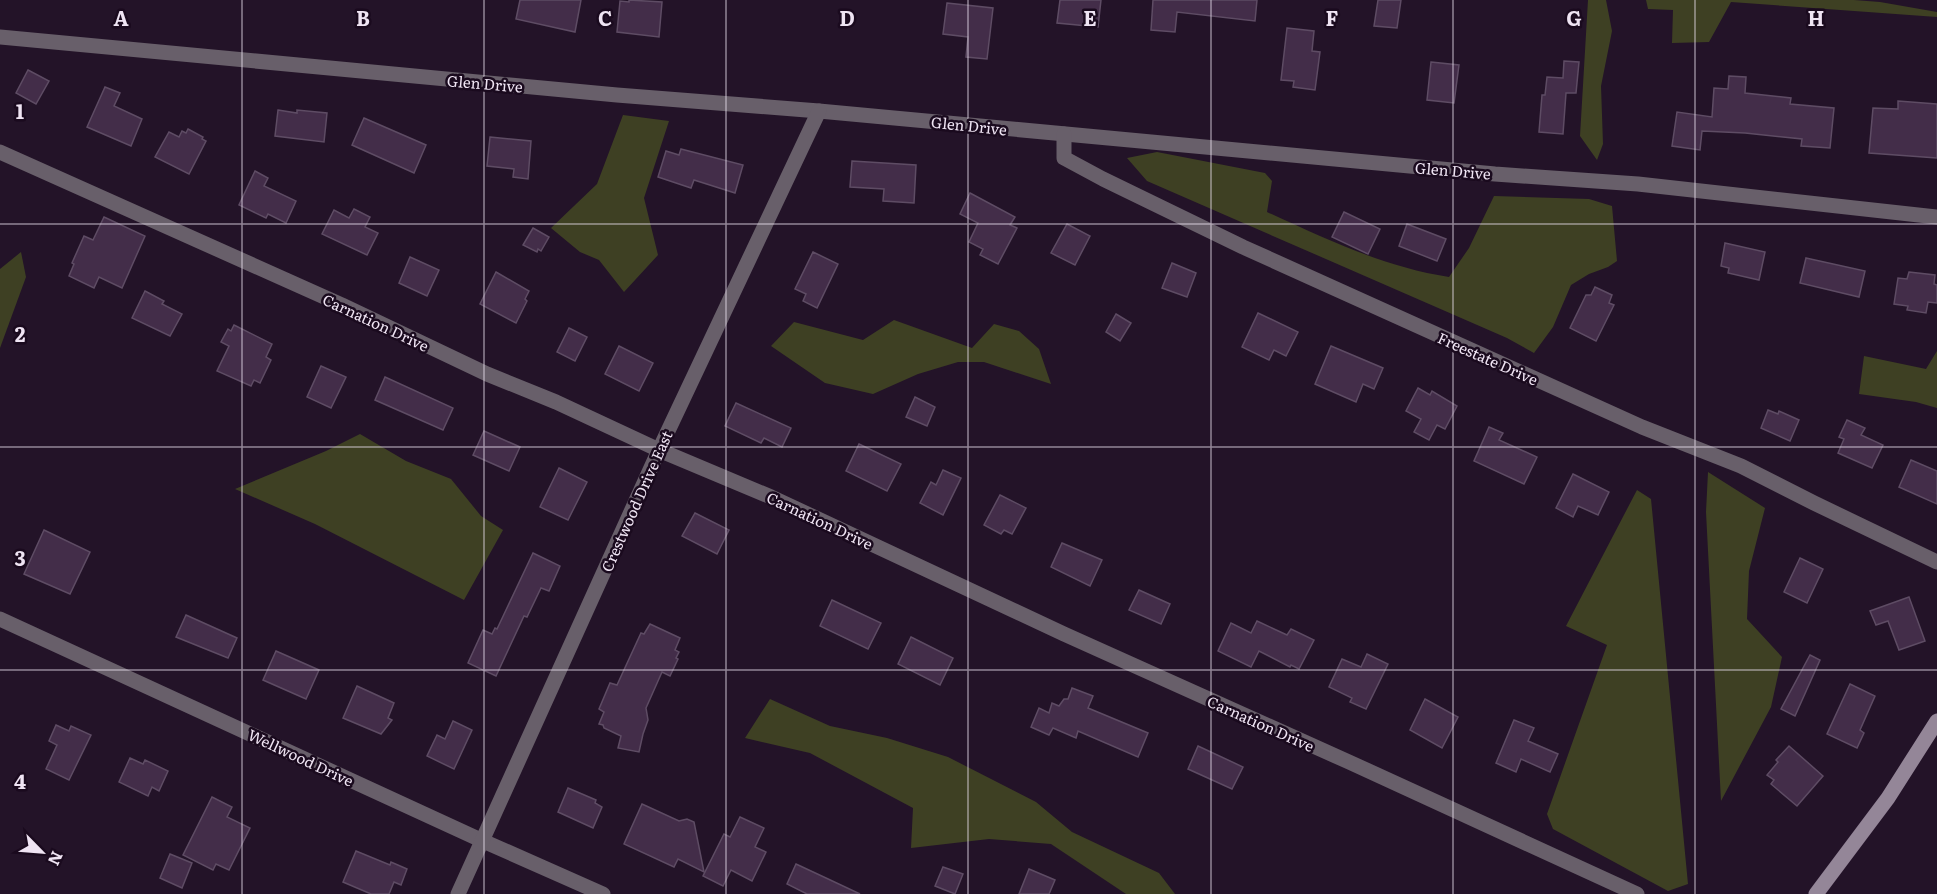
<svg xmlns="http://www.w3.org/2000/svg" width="1937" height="894" font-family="Literata,serif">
<rect width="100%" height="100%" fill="#231328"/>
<g fill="#3e4023">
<polygon points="1588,0 1606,0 1612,31 1601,86 1603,144 1597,160 1580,136"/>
<polygon points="1646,0 1854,0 1880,2 1937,12 1937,17 1731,2 1709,42 1672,43 1673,10 1648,9"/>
<polygon points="623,115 669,121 644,198 658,255 624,292 599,260 580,252 551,228 597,184"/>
<path d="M1157,152L1265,173L1272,181L1267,212C1326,239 1384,267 1449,277L1469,248L1494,196L1589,199L1612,206L1617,261L1608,267L1589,274L1571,285L1553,327L1534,353L1507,338L1147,181L1127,158Z"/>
<polygon points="21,252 26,277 0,348 0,269"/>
<polygon points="894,320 972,348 994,324 1019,331 1039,349 1051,384 984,362 958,362 918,374 873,394 825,383 771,346 794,322 863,340"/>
<polygon points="1937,351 1937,408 1916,402 1859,394 1864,356 1926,369"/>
<polygon points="360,434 406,461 451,479 481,516 503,530 464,600 315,524 235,489 326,451"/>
<polygon points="1708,472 1765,508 1749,571 1747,619 1782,657 1771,707 1721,801 1706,512"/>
<polygon points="1637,490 1651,499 1688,884 1668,891 1553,829 1547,814 1607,645 1566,626"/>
<polygon points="770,699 830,726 887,738 948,757 1036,802 1072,832 1159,873 1175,894 1126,894 1051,844 989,839 911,848 913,808 810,753 745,738"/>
</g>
<g fill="#432d49" stroke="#5e4c64" stroke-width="1.5">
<polygon points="520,0 581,0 575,32 516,19"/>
<polygon points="629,0 662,2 659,37 617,32 620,1 629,2"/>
<polygon points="1060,0 1101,0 1098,27 1057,23"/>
<polygon points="1153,0 1257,0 1255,21 1177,12 1175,32 1151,30"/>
<polygon points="1378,0 1401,0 1397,28 1374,26"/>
<polygon points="947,3 993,8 987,59 966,57 968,37 943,34"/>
<polygon points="1287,28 1314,31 1312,51 1320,52 1315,90 1293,87 1294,81 1281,80"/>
<polygon points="1564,61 1579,62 1576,93 1566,93 1563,134 1539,132 1542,95 1545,95 1547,77 1563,78"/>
<polygon points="1431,62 1459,65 1454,103 1427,100"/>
<polygon points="28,70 49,81 36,104 16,93"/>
<polygon points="1729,76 1746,77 1745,93 1791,98 1790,104 1834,108 1830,148 1801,146 1802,139 1745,133 1702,131 1700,150 1672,146 1677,112 1712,117 1714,88 1728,89"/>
<polygon points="105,87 120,93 114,106 142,119 131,146 87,127"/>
<polygon points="1898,101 1937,104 1937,158 1869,153 1873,108 1898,109"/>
<polygon points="278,110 297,113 297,110 327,113 324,142 275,136"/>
<polygon points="364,118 426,145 414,173 352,145"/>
<polygon points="188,129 203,137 202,139 206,141 189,174 155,157 169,132 179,137 182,131 186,133"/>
<polygon points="490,137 531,141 528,179 513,177 514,169 487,166"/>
<polygon points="681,149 743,165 735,193 694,180 691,188 658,177 666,151 679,155"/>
<polygon points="852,161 916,165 914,203 883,201 884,189 850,187"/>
<polygon points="255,171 268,178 264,186 296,201 286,223 268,214 266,218 239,205"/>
<polygon points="970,193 1015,217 1010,225 1017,228 998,264 980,255 983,249 969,242 978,223 960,214"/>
<polygon points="354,209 370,217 365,227 378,233 367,255 322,234 334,210 349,218"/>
<polygon points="1344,212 1380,229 1368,254 1332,237"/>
<polygon points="104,217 145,236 122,288 99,277 94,288 69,276 74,264 72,263 84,236 93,240"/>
<polygon points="1067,224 1090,236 1075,265 1051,253"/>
<polygon points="1407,224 1446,239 1437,261 1399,246"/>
<polygon points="533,228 549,237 541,251 538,249 537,252 523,245"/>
<polygon points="1725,243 1765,252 1759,280 1728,273 1729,268 1721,266"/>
<polygon points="813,252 838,264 817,308 803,301 806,294 795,289"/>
<polygon points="410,257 439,270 427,296 399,283"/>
<polygon points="1806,258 1865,271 1859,297 1800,283"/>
<polygon points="1172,263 1196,273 1187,297 1162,288"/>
<polygon points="496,272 529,291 525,299 527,301 516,323 480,304"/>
<polygon points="1909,272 1935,275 1934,284 1937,285 1937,303 1928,302 1926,313 1907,310 1908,306 1894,304 1898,278 1907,279"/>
<polygon points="1595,287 1612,295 1609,303 1614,305 1596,341 1570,328 1586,295 1591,295"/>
<polygon points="145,291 164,301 162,304 182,314 170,336 132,318"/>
<polygon points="1258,313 1298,332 1286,356 1274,350 1269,360 1242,347"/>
<polygon points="1116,314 1131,323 1120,341 1106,332"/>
<polygon points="234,325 272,344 266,357 271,360 260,383 254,380 251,386 217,371 229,346 221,342 228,329 231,331"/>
<polygon points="569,328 587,337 575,361 557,352"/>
<polygon points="619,346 653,363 639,391 605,374"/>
<polygon points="1331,346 1383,368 1374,389 1363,384 1356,402 1315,384"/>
<polygon points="321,366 346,377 331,408 307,397"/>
<polygon points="385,377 453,408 443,430 375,400"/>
<polygon points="1418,388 1430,395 1432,391 1457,406 1445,429 1437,425 1429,440 1414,432 1421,419 1406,411"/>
<polygon points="915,397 935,407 927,426 906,417"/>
<polygon points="736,403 791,428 782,447 764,438 761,443 725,426"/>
<polygon points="1768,410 1778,414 1779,411 1799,420 1790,441 1761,428"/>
<polygon points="1847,420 1865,428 1861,435 1883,445 1872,468 1838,453 1844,439 1839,437"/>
<polygon points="1489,427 1503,433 1499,440 1537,457 1524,484 1474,461"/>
<polygon points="484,431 520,447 509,471 473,455"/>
<polygon points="859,444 901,464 887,491 846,471"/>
<polygon points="1911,460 1937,471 1937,504 1899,487"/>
<polygon points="559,468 587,482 568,520 540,507"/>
<polygon points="943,470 961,478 943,515 920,503 931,482 936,485"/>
<polygon points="1573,474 1609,492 1598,515 1578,506 1573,517 1556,508"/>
<polygon points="1000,495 1026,508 1012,534 1004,530 1001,534 984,525"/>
<polygon points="695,513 729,530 717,554 682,536"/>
<polygon points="44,530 90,552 70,594 24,574"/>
<polygon points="1062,543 1102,560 1090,586 1051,567"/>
<polygon points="533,553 560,566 549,591 541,588 527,617 524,616 496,676 468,663 483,630 492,634 495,628 497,629"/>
<polygon points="1800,558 1823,569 1807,603 1784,592"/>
<polygon points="1139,590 1170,604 1161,624 1129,610"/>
<polygon points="1909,597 1925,641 1899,650 1888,621 1876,625 1870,611"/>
<polygon points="832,600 881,623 868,649 820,626"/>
<polygon points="186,615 237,638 228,658 176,637"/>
<polygon points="1257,621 1287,635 1291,629 1314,640 1299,669 1291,665 1290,667 1259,651 1251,667 1218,651 1231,623 1251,633"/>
<polygon points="650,624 680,638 675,650 679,652 676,658 678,659 670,676 662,672 646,708 648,720 643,734 639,752 618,748 621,736 604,728 603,725 599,724 604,712 599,709 610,683 617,685 641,633 644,634"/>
<polygon points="911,637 953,658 940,685 898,664"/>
<polygon points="276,651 319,670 306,699 263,680"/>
<polygon points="1367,654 1388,664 1366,709 1350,702 1352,698 1329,687 1342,659 1361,667"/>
<polygon points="1810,655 1820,660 1795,716 1781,709"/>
<polygon points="1850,684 1875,696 1860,730 1864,733 1857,748 1827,734"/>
<polygon points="357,686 394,703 388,718 392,720 381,734 343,718"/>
<polygon points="1072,688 1093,696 1088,708 1148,733 1138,757 1078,731 1076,738 1053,728 1049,735 1031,727 1039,708 1049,713 1052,703 1059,706 1064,699 1068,699"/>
<polygon points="1425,699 1458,717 1442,748 1410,730"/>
<polygon points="1514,720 1534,728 1528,741 1558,754 1550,772 1521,759 1516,772 1496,763"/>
<polygon points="453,721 472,730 454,769 427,756 437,735 445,739"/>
<polygon points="56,725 69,731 71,726 91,735 69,780 46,769 57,745 49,741"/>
<polygon points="1198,746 1243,767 1232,789 1188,769"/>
<polygon points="1789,746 1823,776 1797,806 1771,784 1774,780 1767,775 1778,762 1776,760"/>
<polygon points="130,758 143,764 145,760 168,771 159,791 152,787 148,796 119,782"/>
<polygon points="568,788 596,800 595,803 602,807 593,828 558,812"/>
<polygon points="212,797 232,807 227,817 250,828 229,870 216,864 213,870 183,855"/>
<polygon points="642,804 679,821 687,819 694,822 704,872 678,859 674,867 624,844"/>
<polygon points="740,817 764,828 755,847 766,852 752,881 731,870 723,886 703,876 724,834 730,837"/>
<polygon points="356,851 390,865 391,862 407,869 401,885 394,882 389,894 371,894 343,882"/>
<polygon points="170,854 192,863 182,888 160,878"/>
<polygon points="796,864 826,878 860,894 807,894 787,884"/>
<polygon points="943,867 963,874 955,894 935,886"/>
<polygon points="1029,869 1055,880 1049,894 1019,894"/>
</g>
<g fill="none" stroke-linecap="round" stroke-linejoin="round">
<g stroke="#685f6a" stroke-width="15">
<polyline points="0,37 617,95 819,111 1495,174 1638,184 1937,217"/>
<polyline points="1064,134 1064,158 1103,179 1243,247 1642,427 1741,466 1814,503 1937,562"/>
<polyline points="0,152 342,305 487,374 556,402 659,450 771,497 1064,634 1349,762 1637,894"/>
<polyline points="0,619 483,841 603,894"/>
<polyline points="458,894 659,450 819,111"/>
</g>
<polyline stroke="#948698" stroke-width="15" points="1816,894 1888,798 1937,721"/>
</g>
<path fill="none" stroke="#efe4f3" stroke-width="1.5" stroke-opacity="0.55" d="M242,0V894M484,0V894M726,0V894M968,0V894M1211,0V894M1453,0V894M1695,0V894M0,224H1937M0,447H1937M0,670H1937"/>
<g text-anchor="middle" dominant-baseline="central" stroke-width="5" stroke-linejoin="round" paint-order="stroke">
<g font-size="15" fill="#efe4f3" stroke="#1a0a1e">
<text transform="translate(485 83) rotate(5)">Glen Drive</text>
<text transform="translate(969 125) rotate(6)">Glen Drive</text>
<text transform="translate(1453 170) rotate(5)">Glen Drive</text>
<text transform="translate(376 322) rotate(25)">Carnation Drive</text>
<text transform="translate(1488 358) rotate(24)">Freestate Drive</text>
<text transform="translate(636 501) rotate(-66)">Crestwood Drive East</text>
<text transform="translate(820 520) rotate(25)">Carnation Drive</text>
<text transform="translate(1261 723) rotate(24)">Carnation Drive</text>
<text transform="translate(301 757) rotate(25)">Wellwood Drive</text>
</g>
</g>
<g font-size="20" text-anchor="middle" font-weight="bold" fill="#efe4f3" stroke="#1a0a1e" stroke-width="5" stroke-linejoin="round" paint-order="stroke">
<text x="121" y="26">A</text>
<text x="363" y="26">B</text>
<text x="605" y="26">C</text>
<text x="847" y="26">D</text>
<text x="1090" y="26">E</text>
<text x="1332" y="26">F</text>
<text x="1574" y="26">G</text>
<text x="1816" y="26">H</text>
<text x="20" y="119">1</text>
<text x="20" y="342">2</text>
<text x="20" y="566">3</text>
<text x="20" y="789">4</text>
</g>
<g transform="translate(42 852) rotate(115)" stroke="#1a0a1e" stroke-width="4.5" paint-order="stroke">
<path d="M0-4.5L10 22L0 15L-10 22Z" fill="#efe4f3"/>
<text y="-9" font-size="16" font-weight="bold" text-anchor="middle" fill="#efe4f3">N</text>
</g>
</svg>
